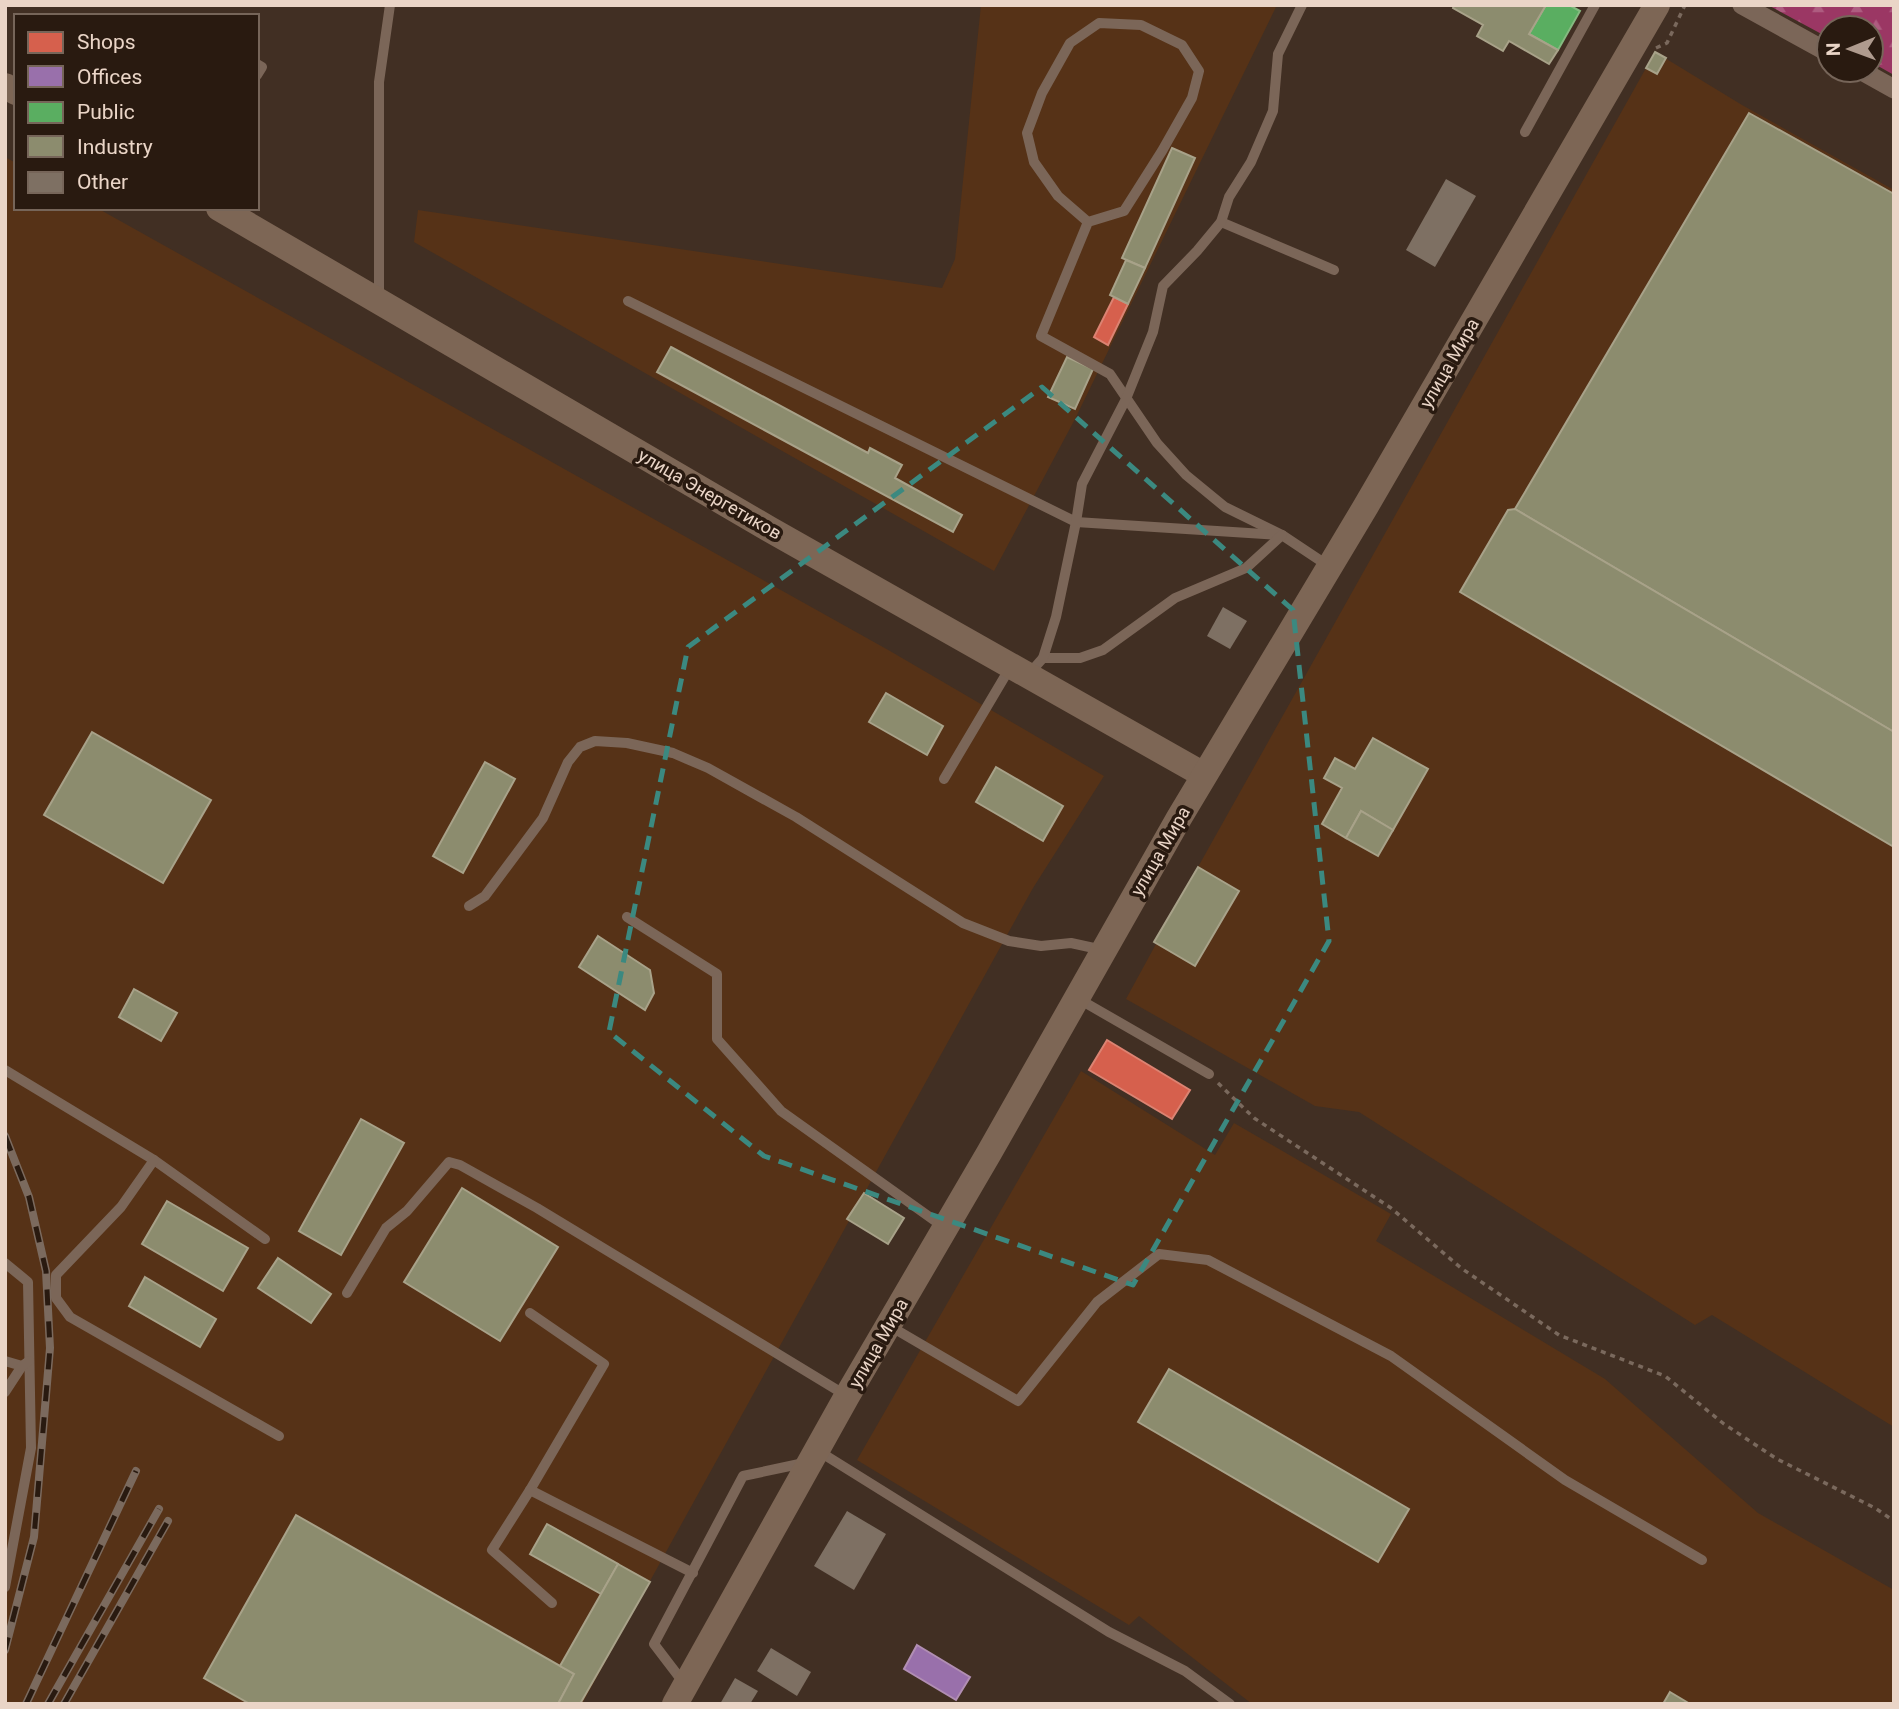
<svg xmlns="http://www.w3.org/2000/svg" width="1899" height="1709" font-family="Roboto,sans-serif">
<defs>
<pattern id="forest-firs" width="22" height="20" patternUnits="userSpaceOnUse" patternTransform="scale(1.75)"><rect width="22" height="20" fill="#9b3764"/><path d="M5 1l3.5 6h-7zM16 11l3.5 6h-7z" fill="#ae5c80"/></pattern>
</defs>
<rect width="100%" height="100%" fill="#412f23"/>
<g fill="#563217">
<polygon points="981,5 1277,5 1075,419 994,571 414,242 418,210 942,288 955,259"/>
<polygon points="1655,52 1742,105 1894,190 1894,1427 1712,1315 1695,1325 1359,1112 1315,1106 1126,999 1198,867"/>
<polygon points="5,157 16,163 16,208 97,208 890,651 1104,776 1033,888 582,1704 5,1704"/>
<polygon points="1081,1071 1215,1155 1234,1123 1391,1214 1376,1241 1605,1379 1758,1513 1894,1590 1894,1704 1252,1704 1139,1616 1129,1625 857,1460"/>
</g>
<polygon fill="url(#forest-firs)" points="1768,5 1894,5 1894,75 1871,62 1871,28 1829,28 1829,38"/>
<g fill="#d6604d" stroke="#dc8372" stroke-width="2">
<polygon points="1114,297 1128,304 1108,345 1094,337"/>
<polygon points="1107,1040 1190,1090 1172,1119 1089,1070"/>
</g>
<polygon fill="#9970ab" stroke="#b18eb3" stroke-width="2" points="917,1645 970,1677 956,1700 904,1669"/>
<polygon fill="#5aae61" stroke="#85ba80" stroke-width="2" points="1546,5 1569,5 1580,11 1558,50 1529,34"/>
<g fill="#8c8c6e" stroke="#a8a289" stroke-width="2">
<polygon points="1454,5 1546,5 1529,34 1558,50 1549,64 1509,41 1503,51 1477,36 1483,25 1453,8"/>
<polygon points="1655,52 1666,58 1657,74 1646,68"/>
<polygon points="1749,113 1894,194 1894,732 1515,509"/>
<polygon points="1172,148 1195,158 1145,268 1122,258"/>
<polygon points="1126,260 1145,268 1128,304 1110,295"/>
<polygon points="671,347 868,453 870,448 902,465 895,478 962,515 953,532 657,372"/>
<polygon points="1067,357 1093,369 1075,409 1048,397"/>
<polygon points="1515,509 1894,732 1894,847 1460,592 1508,510"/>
<polygon points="886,693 943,726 927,755 869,722"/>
<polygon points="92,732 211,800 163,883 44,815"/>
<polygon points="1373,738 1428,769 1393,830 1361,811 1346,838 1322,824 1342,788 1324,778 1335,758 1355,769"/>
<polygon points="485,762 515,779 463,873 433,856"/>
<polygon points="996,767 1063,806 1043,841 976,802"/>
<polygon points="1361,811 1393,830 1378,856 1346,838"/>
<polygon points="1198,867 1239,891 1195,966 1154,942"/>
<polygon points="598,936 650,970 654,993 645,1010 579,967"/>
<polygon points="134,989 177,1013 161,1041 119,1017"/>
<polygon points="361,1119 404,1143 341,1255 299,1231"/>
<polygon points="462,1188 558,1247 500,1341 404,1282"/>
<polygon points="864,1193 904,1218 888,1244 847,1219"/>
<polygon points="167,1201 248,1248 223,1291 142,1244"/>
<polygon points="278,1258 331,1294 311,1323 258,1288"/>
<polygon points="145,1277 216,1319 200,1347 129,1306"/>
<polygon points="1169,1369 1409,1509 1378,1562 1138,1422"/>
<polygon points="296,1515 574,1674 558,1704 250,1704 204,1678"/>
<polygon points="547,1524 618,1564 601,1594 530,1554"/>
<polygon points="618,1564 650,1582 580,1704 558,1704 574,1674 560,1666"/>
<polygon points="1670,1692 1690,1704 1663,1704"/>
</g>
<g fill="#7e7063">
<polygon points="1446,179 1476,196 1435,267 1406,250"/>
<polygon points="1223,607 1247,621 1230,649 1207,636"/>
<polygon points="847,1511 886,1534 854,1590 814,1566"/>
<polygon points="771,1648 811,1672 797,1696 757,1671"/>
<polygon points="735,1678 758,1691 750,1704 720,1704"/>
</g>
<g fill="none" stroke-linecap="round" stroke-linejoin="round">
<g stroke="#7a695d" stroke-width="3.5" stroke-dasharray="5 5" stroke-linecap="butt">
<polyline points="1656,48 1667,43 1685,5"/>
<polyline points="1218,1083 1254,1118 1391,1208 1461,1268 1559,1335 1665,1376 1724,1424 1777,1459 1875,1508 1894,1521"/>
</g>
<g stroke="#7b6658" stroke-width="10">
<polyline points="257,64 262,67 257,75"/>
<polyline points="1525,132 1595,5"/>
<polyline points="1088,222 1124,211 1162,151 1192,98 1199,71 1182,45 1141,25 1099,23 1070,43 1042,93 1027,133 1034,162 1058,196 1088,222 1041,336 1110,374 1157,443 1186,475 1225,507 1282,535 1327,565"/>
<polyline points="1221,222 1334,270"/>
<polyline points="379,299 379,82 390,5"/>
<polyline points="628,301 1076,522 1278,535"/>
<polyline points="1043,658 1080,658 1103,650 1175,598 1246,568 1282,535"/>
<polyline points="1028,675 1043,658 1056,617 1076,522 1082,484 1126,399 1153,332 1163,286 1197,251 1221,222 1229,197 1251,162 1273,111 1278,54 1302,5"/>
<polyline points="944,779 1011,666"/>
<polyline points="469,906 485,896 543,818 568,762 580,747 595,741 627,743 673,753 708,768 796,817 963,923 1009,941 1041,946 1071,943 1103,950"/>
<polyline points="627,917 717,974 717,1039 781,1111 945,1228"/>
<polyline points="1077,998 1209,1074"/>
<polyline points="5,1070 154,1160 265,1239"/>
<polyline points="154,1160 121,1207 56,1275 56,1298 70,1317 279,1436"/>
<polyline points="5,1263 28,1282 31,1448 5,1587"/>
<polyline points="347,1293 386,1228 407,1211 449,1162 460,1165 537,1208 847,1396"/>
<polyline points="530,1313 604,1364 530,1490"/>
<polyline points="888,1325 1018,1401 1097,1302 1159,1254 1208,1260 1391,1356 1565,1480 1702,1560"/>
<polyline points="5,1361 22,1366"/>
<polyline points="5,1392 22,1366 29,1361"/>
<polyline points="820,1452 1109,1632 1185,1671 1230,1704"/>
<polyline points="552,1603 492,1550 530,1490 693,1573"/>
<polyline points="683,1682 654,1644 743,1476 804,1463"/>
</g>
<g stroke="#7b6658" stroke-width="19">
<polyline points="1742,5 1829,53"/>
<polyline points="1860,70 1894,89"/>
</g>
<g stroke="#7d6655" stroke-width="26">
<polyline points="5,86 16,92"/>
<polyline points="219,208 769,529 1204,775"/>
<polyline points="675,1704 847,1396 989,1153 1179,818 1366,506 1657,5"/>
</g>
<defs>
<g id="rail">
<polyline points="5,1136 29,1197 46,1271 50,1348 34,1537 5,1650"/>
<polyline points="26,1704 136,1471"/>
<polyline points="48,1704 159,1509"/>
<polyline points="64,1704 168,1521"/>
</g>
</defs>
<use href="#rail" stroke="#7b6a5e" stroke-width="8"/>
<use href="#rail" stroke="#291a10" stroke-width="5" stroke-dasharray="16" stroke-linecap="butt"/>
</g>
<path fill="none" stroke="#3b8980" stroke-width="5" stroke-dasharray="14 9" stroke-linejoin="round" d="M1042,387L1293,610L1329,941L1133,1285L764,1156L609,1032L688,647Z"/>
<g text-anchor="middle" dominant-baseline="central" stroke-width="7" stroke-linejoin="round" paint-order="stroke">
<g font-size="18" fill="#ead5c7" stroke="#291a10">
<text transform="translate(1449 363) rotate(-60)">улица Мира</text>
<text transform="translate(710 494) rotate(30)">улица Энергетиков</text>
<text transform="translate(1160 851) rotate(-60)">улица Мира</text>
<text transform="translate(878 1343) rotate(-60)">улица Мира</text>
</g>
</g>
<rect width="1899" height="1709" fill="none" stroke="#ead5c7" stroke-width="14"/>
<rect x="14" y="14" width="245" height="196" fill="#291a10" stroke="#766559" stroke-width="2"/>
<rect x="28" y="32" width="35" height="21" fill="#d6604d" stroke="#766559" stroke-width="2"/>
<text x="77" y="49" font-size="21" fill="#ead5c7">Shops</text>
<rect x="28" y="66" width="35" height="21" fill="#9970ab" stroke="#766559" stroke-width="2"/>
<text x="77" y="84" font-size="21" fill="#ead5c7">Offices</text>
<rect x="28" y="102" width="35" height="21" fill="#5aae61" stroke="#766559" stroke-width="2"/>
<text x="77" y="119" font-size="21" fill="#ead5c7">Public</text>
<rect x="28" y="136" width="35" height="21" fill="#8c8c6e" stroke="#766559" stroke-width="2"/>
<text x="77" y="154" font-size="21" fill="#ead5c7">Industry</text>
<rect x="28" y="172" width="35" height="21" fill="#7e7063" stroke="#766559" stroke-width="2"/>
<text x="77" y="189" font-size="21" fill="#ead5c7">Other</text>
<g transform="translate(1850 49) rotate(269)"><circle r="33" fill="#291a10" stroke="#766559" stroke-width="2"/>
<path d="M0-5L12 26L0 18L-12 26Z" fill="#af9b8e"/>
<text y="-10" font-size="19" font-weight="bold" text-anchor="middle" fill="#ead5c7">N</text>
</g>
</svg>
